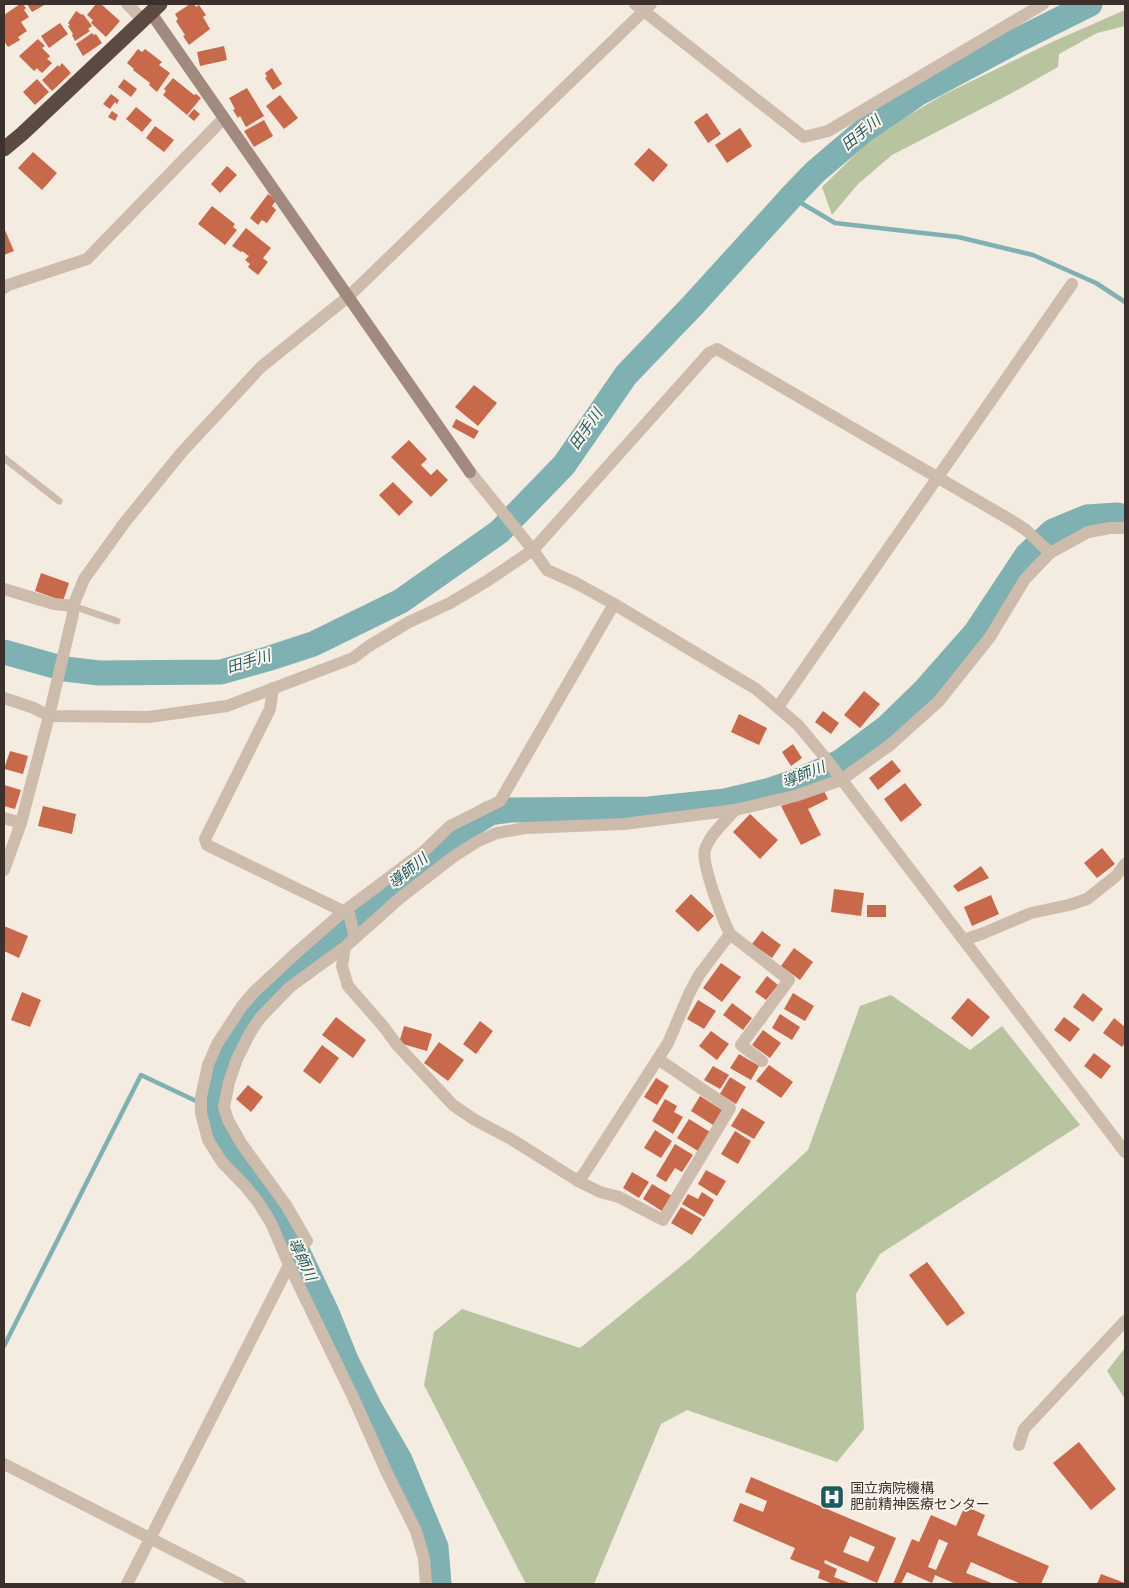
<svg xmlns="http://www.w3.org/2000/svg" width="1129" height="1588" font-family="Overpass,'Noto Sans JP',sans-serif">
<rect width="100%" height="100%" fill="#f4ebe1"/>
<g fill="#b8c4a0">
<polygon points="1125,10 1125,26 1097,33 1059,54 1058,67 1010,94 892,155 858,184 832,215 822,187 865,145 904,118 943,95 1052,42"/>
<polygon points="891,995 970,1050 1002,1026 1080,1125 880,1254 856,1294 864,1429 837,1462 687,1410 661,1424 594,1584 526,1584 424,1385 434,1332 462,1309 580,1348 691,1258 808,1150 860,1006"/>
<polygon points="1125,1348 1125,1399 1107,1371"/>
</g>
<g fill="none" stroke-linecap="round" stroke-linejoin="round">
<g stroke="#7fb0b2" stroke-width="4.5">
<polyline points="791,197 835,223 958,237 1033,255 1096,283 1125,302"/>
<polyline points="4,1346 141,1075 213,1109"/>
</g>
<g stroke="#7fb0b2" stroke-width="25">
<polyline points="4,652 65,669 99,673 221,672 267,659 313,644 401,601 499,532 564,465 626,375 694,304 791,197 815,172 862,132 919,93 1020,39 1090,4"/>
<polyline points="439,1584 436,1547 400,1460 370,1408 346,1360 327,1313 285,1225 262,1184 227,1141 213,1109 215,1079 219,1058 229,1039 244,1016 269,991 314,955 341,928 379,899 456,834 490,813 510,810 649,809 725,801 767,791 802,779 840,762 887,727 924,691 976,632 1027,555 1053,531 1087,517 1117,515 1125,517"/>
</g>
</g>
<g fill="#c8694b" fill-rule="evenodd">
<polygon points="20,4 23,4 26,8 24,10 29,17 21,22 27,31 18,37 20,40 8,47 4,41 4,15"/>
<polygon points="27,4 46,4 32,12"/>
<polygon points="96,4 101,4 120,21 106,37 91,23 93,20 87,15"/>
<polygon points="190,4 194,4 196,7 199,5 206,15 203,17 210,29 189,45 183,36 185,35 176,21 178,19 175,14"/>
<polygon points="76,11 82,15 83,14 92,26 88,29 90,31 75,41 72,35 73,34 68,26 70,25 68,23"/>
<polygon points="60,23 68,34 49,48 41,36"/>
<polygon points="92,33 94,35 96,34 102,43 83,56 76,44"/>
<polygon points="38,39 45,46 42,48 50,56 47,59 52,63 42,73 37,68 34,71 19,56"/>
<polygon points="224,46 227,60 200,66 197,52"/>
<polygon points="138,49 142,52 145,49 162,62 159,65 170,73 157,92 149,85 150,83 133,70 134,69 127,63"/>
<polygon points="62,63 71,73 52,91 42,80 58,65 59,67"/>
<polygon points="272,68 282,84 273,90 265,78 267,77 265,73"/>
<polygon points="173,78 194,95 196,94 201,98 187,115 163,95 166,91 164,89"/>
<polygon points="37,79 49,92 35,105 23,92"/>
<polygon points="124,79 137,89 131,97 118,87"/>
<polygon points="247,88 264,116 246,127 240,116 238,118 233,110 235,109 229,98"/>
<polygon points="111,94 119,100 117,104 115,102 110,109 103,104"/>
<polygon points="280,95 298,118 284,129 266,106"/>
<polygon points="136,107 152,120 142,132 126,119"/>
<polygon points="194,109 200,114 194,121 188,116"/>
<polygon points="112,111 118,115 115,121 108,117"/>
<polygon points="707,113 721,134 708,143 694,122"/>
<polygon points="264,120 273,136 254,147 244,131"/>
<polygon points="155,126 174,140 164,152 146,138"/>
<polygon points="740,128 752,146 727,163 715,145"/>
<polygon points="649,148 668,165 653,182 634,164"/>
<polygon points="33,152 57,173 42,190 18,168"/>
<polygon points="227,166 237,175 220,193 211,184"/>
<polygon points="268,194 276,200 272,206 276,210 267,223 262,220 258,225 250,218"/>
<polygon points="212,206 235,224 233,227 237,230 225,245 198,224"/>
<polygon points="4,228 14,251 4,255"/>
<polygon points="246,228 271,248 263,258 268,262 258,275 248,267 250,264 245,260 249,256 242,251 241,252 232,246"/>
<polygon points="474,385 497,403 478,426 455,407"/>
<polygon points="456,419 479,431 474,439 452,427"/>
<polygon points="409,440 427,459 421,465 431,475 437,469 448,480 431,497 391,457"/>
<polygon points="393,482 413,502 399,516 379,495"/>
<polygon points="41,573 69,583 63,601 35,591"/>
<polygon points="864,691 880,704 860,728 844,715"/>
<polygon points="823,711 839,723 831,734 815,722"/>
<polygon points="739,714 767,728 759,745 731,732"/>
<polygon points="793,744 802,758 791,766 782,752"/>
<polygon points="10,751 28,756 23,774 4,769"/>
<polygon points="892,760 901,771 878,790 869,778"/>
<polygon points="905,783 922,805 901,822 884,799"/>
<polygon points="4,785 21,790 15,809 4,806"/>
<polygon points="824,791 828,799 808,809 821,835 801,845 781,806"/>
<polygon points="43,806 76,814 72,834 38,826"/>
<polygon points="750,814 778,840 760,859 733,832"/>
<polygon points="1102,848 1115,864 1097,878 1084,863"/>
<polygon points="981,866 989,878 958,892 953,886"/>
<polygon points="834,889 864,893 861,916 831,912"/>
<polygon points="691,894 714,916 698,932 675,911"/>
<polygon points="991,895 999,914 972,926 964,907"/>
<rect x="867" y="905" width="19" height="12"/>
<polygon points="4,926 28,936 19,958 4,951"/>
<polygon points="762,931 781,945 772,958 752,944"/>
<polygon points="794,948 813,962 800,980 781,966"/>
<polygon points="721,963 741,977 722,1002 703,988"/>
<polygon points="767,976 778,985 766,1000 755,992"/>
<polygon points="22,992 41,1000 30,1027 11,1020"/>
<polygon points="793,993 814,1006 805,1021 784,1009"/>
<polygon points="1083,993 1103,1009 1093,1022 1073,1007"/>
<polygon points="968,998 990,1017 972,1037 951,1018"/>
<polygon points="698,1000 716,1011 704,1029 687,1019"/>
<polygon points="732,1003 752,1018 743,1030 723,1015"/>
<polygon points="780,1014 800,1027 792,1040 772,1028"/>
<polygon points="336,1017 366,1040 353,1058 322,1035"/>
<polygon points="1064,1017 1080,1029 1070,1042 1054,1030"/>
<polygon points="1114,1018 1125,1027 1125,1043 1122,1047 1103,1033"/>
<polygon points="480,1021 493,1031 476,1054 463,1044"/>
<polygon points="404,1026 432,1034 427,1051 399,1043"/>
<polygon points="763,1030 781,1043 770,1058 752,1045"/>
<polygon points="711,1031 729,1044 717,1060 699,1046"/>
<polygon points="439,1042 464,1060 448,1081 424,1063"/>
<polygon points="322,1045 339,1058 320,1084 303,1071"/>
<polygon points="1094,1053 1111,1066 1101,1079 1084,1066"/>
<polygon points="739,1054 759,1066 751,1080 730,1068"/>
<polygon points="769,1065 793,1082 781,1098 756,1081"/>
<polygon points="713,1066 729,1075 720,1089 704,1080"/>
<polygon points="730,1077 746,1087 736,1104 720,1094"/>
<polygon points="656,1078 669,1086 657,1105 644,1097"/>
<polygon points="248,1085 263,1097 251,1112 236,1099"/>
<polygon points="700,1096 722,1110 713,1125 691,1111"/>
<polygon points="665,1099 677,1106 674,1112 683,1117 673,1134 652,1121"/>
<polygon points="742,1108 765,1122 754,1139 731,1126"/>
<polygon points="689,1119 710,1132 698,1151 677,1138"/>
<polygon points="655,1130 672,1141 661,1158 644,1148"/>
<polygon points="735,1131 751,1141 738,1164 721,1154"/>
<polygon points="675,1144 693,1155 682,1172 675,1168 666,1182 656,1176"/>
<polygon points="706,1170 726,1181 717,1196 698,1184"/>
<polygon points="632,1172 649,1182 639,1198 623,1188"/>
<polygon points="652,1184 672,1196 662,1211 643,1199"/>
<polygon points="702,1192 714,1200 704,1217 682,1204 688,1194 698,1199"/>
<polygon points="681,1207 702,1219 692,1235 671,1223"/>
<polygon points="927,1262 965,1313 947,1326 909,1275"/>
<polygon points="1079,1442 1116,1489 1091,1510 1053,1463"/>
<path d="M751,1477L896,1538L877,1583L825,1560L824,1563L837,1569L834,1577L852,1584H833L818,1578L820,1571L790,1559L795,1548L733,1521L740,1503L763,1512L767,1501L745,1492ZM850,1536L875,1547L868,1562L843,1552Z"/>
<path d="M965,1506L985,1515L977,1535L1049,1566L1041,1584H1021L971,1562L966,1573L994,1584H956L935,1575L932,1583L907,1572L901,1584H893L912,1539L919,1542L931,1515L956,1526ZM939,1539L948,1543L936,1570L928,1567Z"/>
<polygon points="1101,1574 1125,1583 1125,1584 1097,1584"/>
</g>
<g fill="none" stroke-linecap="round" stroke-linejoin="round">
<g stroke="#cdbbac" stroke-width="7">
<polyline points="4,458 59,501"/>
<polyline points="73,606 117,621"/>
</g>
<g stroke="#cdbbac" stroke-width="12">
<polyline points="127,4 143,20"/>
<polyline points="635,4 804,137 828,131 1043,4"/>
<polyline points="4,288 8,285 87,259 224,118"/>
<polyline points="470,472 533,550 547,570 576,583 614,604 756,689 798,725 823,755 1125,1152"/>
<polyline points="4,589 54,604 73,606"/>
<polyline points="273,688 270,709 205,839 207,845 349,914 355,938"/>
<polyline points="4,698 34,708 49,716 149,717 227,706 353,658 369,646 409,622 450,603 487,581 533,550 709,353 717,349 1014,522 1026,530 1050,553"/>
<polyline points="778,707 1072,284"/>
<polyline points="4,818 21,823"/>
<polyline points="4,870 21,823 49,716 73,614 73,606 84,579 125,522 182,452 261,367 349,296 651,4"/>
<polyline points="730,934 789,980 741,1045 762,1061"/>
<polyline points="964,940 984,933 1031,913 1069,905 1087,899 1116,876 1125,864"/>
<polyline points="345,947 342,966 348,986 383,1026 397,1045 453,1105 475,1120 511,1139 578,1181 600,1192 619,1197 663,1220 730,1108 658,1059"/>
<path d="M578,1181L585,1172L668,1043L689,994L699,975L730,934C723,920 701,864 705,850C709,835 725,822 735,810"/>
<polyline points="286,1255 307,1241 286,1205 241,1143 228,1120 224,1107 229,1082 237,1059 250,1033 260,1018 290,987 345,947 400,898 453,857 478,841 497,833 525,828 624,824 735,810 795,796 841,780 890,745 939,701 990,637 1025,579 1050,553 1088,532 1110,528 1125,528"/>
<polyline points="1019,1445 1024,1429 1125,1321"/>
<polyline points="4,1464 240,1584"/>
<polyline points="127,1584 289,1265"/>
<polyline points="426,1584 424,1558 416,1531 387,1473 353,1397 289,1265 271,1223 258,1202 246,1187 222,1162 208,1140 201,1113 201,1097 208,1065 217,1044 242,1006 254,992 296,953 343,912 423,852 450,826 500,801 614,604"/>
</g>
<polyline stroke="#a18a7d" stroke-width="12" points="151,13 470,472"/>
<polyline stroke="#5c4a42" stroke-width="15" points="4,149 22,134 160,4"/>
</g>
<defs>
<symbol id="hospital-square" viewBox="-11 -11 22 22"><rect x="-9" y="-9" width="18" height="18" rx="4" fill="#1f5a5e" stroke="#fbf5ee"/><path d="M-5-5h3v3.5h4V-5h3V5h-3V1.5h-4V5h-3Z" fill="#fff"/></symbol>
</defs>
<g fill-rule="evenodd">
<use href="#hospital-square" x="818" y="1483" width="28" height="28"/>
</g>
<g text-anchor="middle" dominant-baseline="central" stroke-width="4" stroke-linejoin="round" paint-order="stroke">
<g font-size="14" fill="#3b302b" stroke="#fbf5ee" text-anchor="start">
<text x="850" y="1489">国立病院機構<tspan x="850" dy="16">肥前精神医療センター</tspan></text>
</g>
<g font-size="15" font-style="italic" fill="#1f5a5e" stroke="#fbf5ee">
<text transform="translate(862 134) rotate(-39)">田手川</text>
<text transform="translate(587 430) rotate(-55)">田手川</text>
<text transform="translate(249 663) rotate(-17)">田手川</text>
<text transform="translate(804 776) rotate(-22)">導師川</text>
<text transform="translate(409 872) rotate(-39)">導師川</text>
<text transform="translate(301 1260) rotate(65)">導師川</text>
</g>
</g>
<rect width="1129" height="1588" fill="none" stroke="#3b302b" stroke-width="10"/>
</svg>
